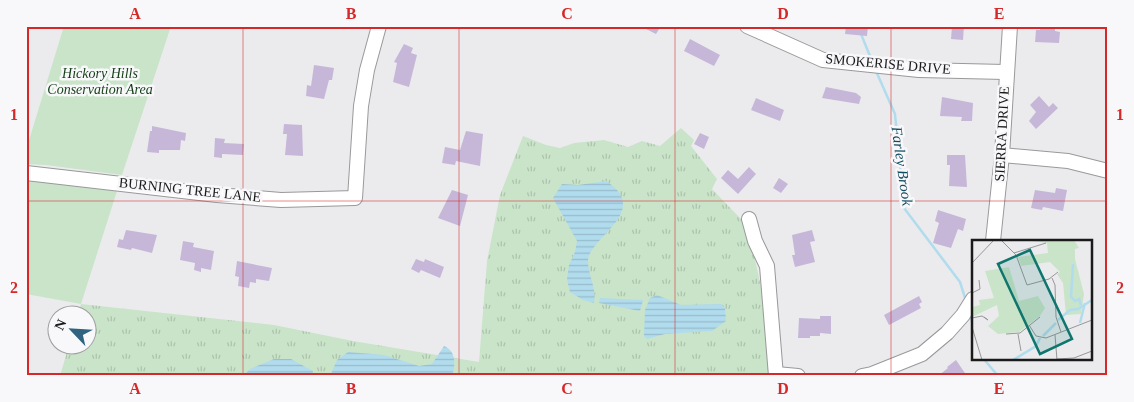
<svg xmlns="http://www.w3.org/2000/svg" width="1134" height="402" font-family="'Times New Roman',serif">
<defs>
<pattern id="grass-tufts" width="24" height="20" patternUnits="userSpaceOnUse" patternTransform="scale(1.25)"><rect width="24" height="20" fill="#c9e4c9"/><path d="M3 7l-1-3M5 7V3M7 7l1-3M15 17l-1-3M17 17v-4M19 17l1-3" fill="none" stroke="#acc3ac"/></pattern>
<pattern id="water-rules" width="6" height="5" patternUnits="userSpaceOnUse" patternTransform="scale(1.25)"><rect width="6" height="5" fill="#b1dced"/><path d="M0 2.5h6" fill="none" stroke="#98bccb"/></pattern>
</defs>
<rect width="100%" height="100%" fill="#ebebee"/>
<polygon fill="url(#grass-tufts)" points="681,128 694,140 691,146 717,179 712,189 741,219 753,250 765,306 768,376 60,376 69,345 88,344 88,314 78,314 81,304 274,325 353,341 479,362 487,261 500,195 523,136 546,145 560,148 574,143 604,140 628,147 642,141 660,146"/>
<g fill="#c9e4c9">
<polygon points="64,26 171,26 122,175 46,165 26,164 26,150"/>
<polygon points="26,181 45,181 117,191 81,304 26,294"/>
</g>
<g fill="url(#water-rules)">
<path d="M606,181C653,211 588,238 588,261C588,275 597,289 594,303L583,300L570,292L567,279L569,265L575,252L577,241L553,198L562,184L578,185Z"/>
<polygon points="657,295 681,305 721,304 725,308 726,321 712,331 665,334 647,339 644,336 645,310 650,298"/>
<polygon points="600,298 643,300 640,311 599,303"/>
<path d="M444,346C456,351 456,364 452,376H330L337,360L348,352L384,355L419,366L432,364Z"/>
<polygon points="274,359 291,359 313,371 312,376 243,376 250,369"/>
</g>
<g fill="none" stroke-linecap="round" stroke-linejoin="round">
<g stroke="#b1dced" stroke-width="2.5">
<polyline points="861,34 872,61"/>
<polyline points="876,71 895,114 904,208 960,282 966,301"/>
<polyline points="970,314 973,325"/>
<polyline points="983,358 998,376"/>
</g>
</g>
<g fill="#c6b7d9">
<polygon points="640,26 661,26 656,34"/>
<polygon points="846,26 868,26 867,36 845,34"/>
<polygon points="952,26 964,26 963,40 951,39"/>
<polygon points="1040,26 1055,26 1055,31 1060,32 1059,43 1035,42 1036,30 1040,30"/>
<polygon points="690,39 720,55 714,66 684,51"/>
<polygon points="404,44 413,48 411,53 417,55 409,87 393,82 397,63 394,62"/>
<polygon points="314,65 334,68 332,80 329,80 324,99 306,96 307,85 311,86"/>
<polygon points="826,87 856,93 861,97 859,104 822,98"/>
<polygon points="1039,96 1049,107 1053,103 1058,108 1036,129 1029,121 1036,112 1030,105"/>
<polygon points="942,97 973,103 972,121 961,121 962,117 940,116"/>
<polygon points="756,98 784,110 780,121 751,110"/>
<polygon points="284,124 302,125 303,156 285,155 287,134 283,134"/>
<polygon points="152,126 186,133 185,141 181,140 180,150 159,150 159,153 147,152 150,131 152,131"/>
<polygon points="466,131 483,134 480,166 456,161 455,165 442,163 445,147 460,150"/>
<polygon points="700,133 709,137 704,149 694,144"/>
<polygon points="215,138 225,139 224,143 244,144 243,155 222,154 222,158 214,157"/>
<polygon points="947,155 965,155 967,187 949,186 950,165 947,165"/>
<polygon points="749,167 756,174 738,194 721,178 728,170 738,179"/>
<polygon points="779,178 788,184 781,193 773,188"/>
<polygon points="1056,188 1067,190 1063,211 1043,207 1042,210 1031,208 1035,190 1055,193"/>
<polygon points="452,190 468,195 460,226 438,218"/>
<polygon points="938,210 966,219 963,231 958,229 951,248 933,243 939,223 935,221"/>
<polygon points="126,230 157,235 152,253 132,248 131,250 117,247 119,239 123,240"/>
<polygon points="812,230 815,241 810,242 815,262 795,267 792,255 795,255 792,235"/>
<polygon points="183,241 194,243 193,247 214,251 211,270 201,268 201,272 194,270 195,263 180,260"/>
<polygon points="416,259 424,262 425,259 444,267 440,278 421,270 419,273 411,269"/>
<polygon points="237,261 272,268 269,281 256,279 256,283 250,282 249,288 238,286 239,277 235,276"/>
<polygon points="919,296 922,302 919,304 921,308 889,325 884,315"/>
<polygon points="820,316 831,316 831,334 820,333 820,336 810,336 810,338 798,338 799,318 820,319"/>
<polygon points="956,360 967,376 938,376 948,368 947,367"/>
</g>
<g fill="none" stroke-linecap="round" stroke-linejoin="round">
<defs>
<g id="minor">
<polyline points="747,26 823,60 919,70 1005,72"/>
<polyline points="1002,155 1068,161 1108,171"/>
<polyline points="26,173 217,195 281,200 355,198 361,106 367,70 379,26"/>
<polyline points="749,219 755,241 767,266 776,376"/>
<polyline points="993,241 1002,155 1010,26"/>
<polyline points="776,374 798,376"/>
<polyline points="862,376 872,374 922,354 947,333 963,315 973,299"/>
</g>
</defs>
<use href="#minor" stroke="#99999b" stroke-width="16"/>
<use href="#minor" stroke="#fff" stroke-width="14"/>
</g>
<path fill="none" stroke="#d62828" stroke-width="1" stroke-opacity="0.55" d="M243,26V376M459,26V376M675,26V376M891,26V376M26,201H1108"/>
<g text-anchor="middle" dominant-baseline="central" stroke-width="5" stroke-linejoin="round" paint-order="stroke">
<g font-size="14" fill="#1a1a1b" stroke="#f8f8fb">
<text transform="translate(888 64) rotate(5)">SMOKERISE DRIVE</text>
<text transform="translate(1002 134) rotate(-87)">SIERRA DRIVE</text>
<text transform="translate(190 190) rotate(6)">BURNING TREE LANE</text>
</g>
<g font-size="14" font-style="italic" fill="#123d15" stroke="#f8f8fb">
<text x="100" y="73">Hickory Hills<tspan x="100" dy="16">Conservation Area</tspan></text>
</g>
<g font-size="15" font-style="italic" fill="#124c5f" stroke="#f8f8fb">
<text transform="translate(902 166) rotate(82)">Farley Brook</text>
</g>
</g>
<g transform="translate(972 240)">
<rect width="120" height="120" fill="#ebebee"/>
<path d="M37,27L47,61L66,56L73,68L68,76L47,92L26,94L16,86L27,76L25,65L0,77V67L8,65L7,60L22,58L13,31Z" fill="#c9e4c9"/>
<path d="M51,0H102L107,8L103,9V19L112,54L109,74L94,75L91,43L85,34L88,32L78,22L49,26L46,17L76,13L75,3Z" fill="#c9e4c9"/>
<path fill="none" stroke="#b1dced" stroke-width="2.5" d="M101,24L99,57L103,61L107,59L109,65M86,80L98,70L106,69L120,60M108,83L113,63M71,96L84,83M41,120L64,106L68,98"/>
<path fill="none" stroke="#97979a" stroke-width="1" d="M29,0L44,15L55,45L77,39L86,32M42,13L74,3M0,23L22,0M80,38L83,45L84,77L89,92M0,53L8,49L7,40M0,78L10,76L16,80L12,77M57,85L64,96L74,98L120,80M0,87L10,120M34,94L48,93L68,77M46,94L49,111M83,95L85,120M85,119L102,118L120,111"/>
<path fill="#0f766e" fill-opacity="0.15" stroke="#0f766e" stroke-width="2.5" d="M58,10L100,99L68,114L26,24Z"/>
<rect width="120" height="120" fill="none" stroke="#1a1a1b" stroke-width="2.5"/>
</g>
<rect width="1134" height="402" fill="none" stroke="#f8f8fb" stroke-width="55"/>
<g transform="translate(72 330) rotate(295)"><circle r="24" fill="#f8f8fb" stroke="#9f9fa1"/>
<path d="M0-4L9 19L0 12L-9 19Z" fill="#2f6380"/>
<text y="-8" font-size="14" font-weight="bold" text-anchor="middle" fill="#1a1a1b">N</text>
</g>
<rect x="28" y="28" width="1078" height="346" fill="none" stroke="#d62828" stroke-width="2"/>
<g font-size="16" text-anchor="middle" font-weight="bold" fill="#d62828">
<text x="135" y="19">A</text>
<text x="351" y="19">B</text>
<text x="567" y="19">C</text>
<text x="783" y="19">D</text>
<text x="999" y="19">E</text>
<text x="14" y="120">1</text>
<text x="1120" y="120">1</text>
<text x="14" y="293">2</text>
<text x="1120" y="293">2</text>
<text x="135" y="394">A</text>
<text x="351" y="394">B</text>
<text x="567" y="394">C</text>
<text x="783" y="394">D</text>
<text x="999" y="394">E</text>
</g>
</svg>
